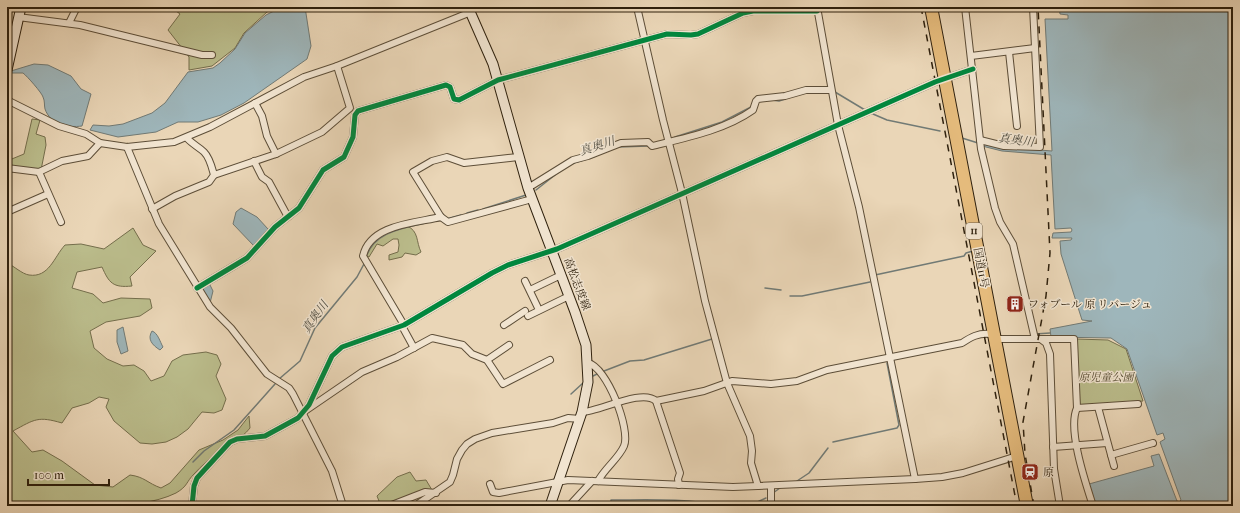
<svg xmlns="http://www.w3.org/2000/svg" width="1240" height="513" font-family="'IM FELL French Canon','Noto Serif JP',serif">
<rect width="100%" height="100%" fill="#ead6b7"/>
<filter id="stains"><feTurbulence type="fractalNoise" baseFrequency=".005" numOctaves="4"/><feColorMatrix values="0 0 0 0 .2 0 0 0 0 .09 0 0 0 0 .02 0 0 0 .5 -.17"/></filter>
<radialGradient id="worn" r=".72"><stop offset=".6" stop-color="#630" stop-opacity="0"/><stop offset="1" stop-color="#630" stop-opacity=".3"/></radialGradient>
<g fill="#bbbd8c" stroke="#746e4c">
<polygon points="171,7 277,7 267,12 244,33 235,48 212,66 189,70 189,57 168,30 180,14"/>
<polygon points="32,119 40,120 36,134 45,137 46,145 41,170 7,165 7,161 24,154"/>
<path d="M407,226C419,231 416,242 421,252L416,255L405,253L402,257L389,260V255L398,252L399,245L398,239H393L383,246L377,244L369,257L365,255C372,236 388,230 407,226Z"/>
<path d="M133,228L143,245L156,251L130,277L132,286C113,288 109,283 102,267L77,272L72,288L93,294L103,303L121,298L150,299L152,308L140,316L106,322L90,331L94,348L107,359L123,366L134,365L144,371L151,381L164,376L172,361L183,355L206,352L217,355L221,364L216,376L226,399L222,410L214,413L202,412L188,429L177,437L166,442L152,444L140,443L114,421L106,407L109,399L99,397L89,403L72,408L62,423C38,416 35,419 13,431L32,452L43,450L62,461L95,485L113,487L130,475C145,477 147,483 161,488L170,483L199,450L223,440L238,430L249,416L250,428C241,440 227,443 216,453C209,460 201,466 194,474C186,482 188,486 176,493C136,513 53,506 7,506V263C14,266 22,274 29,275C49,278 54,257 65,245L81,244L104,249Z"/>
<polygon points="1076,339 1108,340 1126,349 1143,401 1079,406"/>
<polygon points="410,472 416,481 426,480 432,490 419,500 415,498 390,506 381,506 377,496 397,477"/>
</g>
<g fill="#9eb6bb" stroke="#717a75">
<polygon points="305,7 311,46 307,59 244,103 221,115 198,122 178,122 156,132 141,134 118,137 90,130 93,125 109,126 123,124 152,113 165,103 188,72 213,68 220,63 235,49 245,33 266,15 278,9"/>
<polygon points="1059,7 1233,7 1233,506 1096,506 1089,484 1154,466 1151,456 1159,454 1177,501 1179,502 1181,500 1160,442 1165,439 1163,433 1157,435 1127,349 1111,338 1051,337 1050,329 1092,321 1082,320 1061,254 1060,241 1071,240 1072,238 1052,238 1053,233 1071,232 1072,230 1071,228 1055,229 1051,155 1002,151 982,146 981,142 1002,147 1052,151 1045,19 1068,19 1068,15 1060,14"/>
<path d="M34,64L48,65L71,76L81,89L91,94L82,126C68,128 50,124 45,109C44,105 45,101 43,97C42,93 27,76 23,73H12L11,71Z"/>
<polygon points="241,208 257,217 268,229 254,246 233,224 236,212"/>
<polygon points="209,283 213,291 210,303 201,288"/>
<polygon points="123,327 128,351 121,354 117,342 117,330"/>
<path d="M152,331C158,333 160,342 163,347L160,350C152,345 147,339 152,331Z"/>
</g>
<g fill="none" stroke-linecap="round" stroke-linejoin="round">
<g stroke="#717a75" stroke-width="1.5">
<polyline points="835,92 865,110"/>
<polyline points="772,100 779,101 785,99"/>
<polyline points="873,114 887,120 940,131"/>
<polyline points="675,137 722,122 751,107"/>
<polyline points="962,138 978,143"/>
<polyline points="618,147 648,146"/>
<polyline points="571,164 596,156"/>
<polyline points="536,190 555,175"/>
<polyline points="483,209 526,195"/>
<polyline points="467,213 478,210"/>
<polyline points="446,219 461,215"/>
<path d="M366,257C375,230 406,228 429,222"/>
<polyline points="875,275 964,256 966,253 973,251"/>
<polyline points="765,288 781,290"/>
<polyline points="790,296 802,296 870,282"/>
<polyline points="1035,334 1050,333"/>
<polyline points="980,337 988,337"/>
<polyline points="604,371 630,361 644,360 712,339"/>
<polyline points="593,376 599,373"/>
<polyline points="279,379 300,361 315,328 357,277 365,262"/>
<polyline points="571,394 583,383"/>
<polyline points="833,442 897,428 899,425 887,363"/>
<polyline points="193,462 204,451 234,430 275,384"/>
<polyline points="797,481 809,473 828,448"/>
<polyline points="773,493 780,488"/>
<path d="M611,506V500C647,500 686,498 721,506"/>
<polyline points="749,506 766,498"/>
</g>
<defs>
<g id="street">
<polyline points="637,7 663,120 682,193 705,301 727,383 750,436 752,451 751,463 758,486"/>
<polyline points="817,7 838,125 859,207 915,479"/>
<polyline points="965,7 981,149 995,208 1000,222 1013,244 1035,339"/>
<polyline points="18,17 80,25 202,55 212,55"/>
<polyline points="69,23 77,7"/>
<polyline points="1009,52 1017,126"/>
<polyline points="971,56 1035,48"/>
<polyline points="7,100 59,126 86,134 100,143 127,147 174,142 210,127 304,77 337,66 471,12"/>
<polyline points="980,140 1004,146 1040,147 1033,7"/>
<polyline points="127,147 159,224 210,307 231,328 267,374 289,388 293,394 332,471 343,506"/>
<polyline points="276,154 322,132 350,108 337,66"/>
<polyline points="518,157 464,163 447,157 432,161 413,172 441,217 448,222 532,199"/>
<polyline points="254,161 262,177 269,182 288,217"/>
<polyline points="7,168 39,172 62,161 88,156 100,143"/>
<polyline points="39,172 61,222"/>
<polyline points="214,175 276,154 267,136 262,116 255,103"/>
<path d="M528,188L573,160L588,156L621,143L648,142L652,146C685,138 725,130 753,110L756,101L758,99L785,96L806,90H831"/>
<path d="M152,209L175,196L209,182L214,175C212,168 210,158 204,152C199,147 192,144 187,138"/>
<polyline points="7,212 48,194"/>
<polyline points="525,281 539,310"/>
<polyline points="197,288 247,258 275,227 299,208 323,170 344,157 353,137 355,115 358,111 446,85 450,87 454,99 459,100 498,80 667,34 691,35 698,34 743,13 753,11 817,11"/>
<polyline points="530,290 561,275"/>
<polyline points="528,316 569,296"/>
<path d="M404,325L363,256C370,224 416,223 441,217"/>
<polyline points="504,325 525,311"/>
<polyline points="402,326 414,348"/>
<polyline points="1042,340 1046,343 1050,354 1054,469 1060,506"/>
<polyline points="487,360 509,345"/>
<path d="M588,363C607,367 631,430 624,446C619,458 605,468 598,481"/>
<path d="M656,401L704,391L732,381L771,384L797,381L827,370L962,343C971,337 978,333 990,334L994,339H1074L1077,408C1067,429 1086,484 1093,506"/>
<polyline points="1098,407 1114,466"/>
<polyline points="1077,408 1138,404"/>
<polyline points="305,411 362,372 397,357 432,338 463,345 472,354 487,360 503,384 550,360"/>
<path d="M582,412C599,412 642,388 656,401L680,473L678,479L679,485"/>
<polyline points="1053,447 1107,443"/>
<polyline points="1111,455 1153,443"/>
<polyline points="490,484 493,492 499,493 568,480 733,487 915,479 942,477 963,473 1017,456"/>
<polyline points="192,506 194,486 197,478 230,442 237,439 265,436 298,418 309,405 332,356 342,347 404,325 492,273 508,265 557,249 935,82 973,69"/>
<polyline points="389,506 425,492 436,493"/>
<polyline points="415,506 450,482 453,475 457,459 462,450 467,444 475,439 492,433 553,423 568,418 580,419"/>
<polyline points="569,506 592,481"/>
<polyline points="771,506 771,486"/>
</g>
<g id="secondary">
<polyline points="468,7 493,64 528,188 575,312 586,345 588,382 582,412 550,506"/>
<polyline points="7,70 21,7"/>
</g>
<polyline id="highway" points="931,7 1027,506"/>
</defs>
<use href="#street" stroke="#5d4e38" stroke-width="8"/>
<use href="#secondary" stroke="#2e200d" stroke-width="11"/>
<use href="#highway" stroke="#2e200d" stroke-width="14"/>
<use href="#street" stroke="#f1e4d0" stroke-width="6"/>
<use href="#secondary" stroke="#f1e4d0" stroke-width="9"/>
<use href="#highway" stroke="#e5bb7c" stroke-width="12"/>
<g stroke="#2e200d" stroke-width="1.5" stroke-dasharray="7 7" stroke-linecap="butt">
<polyline points="921,7 1017,506"/>
<polyline points="1034,506 1025,454 1023,422 1046,296 1050,253 1038,7"/>
</g>
<defs>
<g id="cycleway">
<polyline points="197,288 247,258 275,227 299,208 323,170 344,157 353,137 355,115 358,111 446,85 450,87 454,99 459,100 498,80 667,34 691,35 698,34 743,13 753,11 817,11"/>
<polyline points="192,506 194,486 197,478 230,442 237,439 265,436 298,418 309,405 332,356 342,347 404,325 492,273 508,265 557,249 935,82 973,69"/>
</g>
</defs>
<use href="#cycleway" stroke="#f1e4d0" stroke-width="8"/>
<use href="#cycleway" stroke="#00873e" stroke-width="5"/>
</g>
<defs>
<symbol id="building-square" viewBox="-11 -11 22 22"><rect x="-9" y="-9" width="18" height="18" rx="4" fill="#8f2418" stroke="#f1e4d0"/><path d="M-4-6H4V6H1V3H-1V6H-4ZM-2.5-4.3h1.7v1.8h-1.7ZM.8-4.3h1.7v1.8H.8ZM-2.5-1h1.7V.8h-1.7ZM.8-1h1.7V.8H.8Z" fill="#fff"/></symbol>
<symbol id="station-square" viewBox="-11 -11 22 22"><rect x="-9" y="-9" width="18" height="18" rx="4" fill="#8f2418" stroke="#f1e4d0"/><path d="M-3-6H3Q5-6 5-4V2Q5 4 3 4L4.5 6H3L1.5 4h-3L-3 6H-4.5L-3 4Q-5 4-5 2V-4Q-5-6-3-6ZM-3.5-4v3h7v-3ZM-3.5 1v1.5H-2V1ZM2 1v1.5H3.5V1Z" fill="#fff"/></symbol>
</defs>
<g fill-rule="evenodd">
<use href="#building-square" x="1005" y="294" width="20" height="20"/>
<use href="#station-square" x="1020" y="462" width="20" height="20"/>
</g>
<g text-anchor="middle" dominant-baseline="central" stroke-width="3" stroke-linejoin="round" paint-order="stroke">
<rect fill="#f1e4d0" stroke="#685b48" stroke-width="1" x="966" y="223" width="16" height="16" rx="3"/>
<g font-size="10" font-weight="bold" fill="#2e200d">
<text x="974" y="231">11</text>
</g>
<g font-size="11" fill="#2e200d" stroke="#f1e4d0">
<text transform="translate(981 268) rotate(79)">国道11号</text>
<text transform="translate(577 284) rotate(69)">高松志度線</text>
</g>
<g font-size="11" fill="#2e200d" stroke="#f1e4d0" text-anchor="start">
<text x="1028" y="304">フォブール 原 リバージュ</text>
<text x="1043" y="472">原</text>
</g>
<g font-size="11" font-style="italic" fill="#51472d" stroke="#f1e4d0">
<text x="1106" y="377">原児童公園</text>
</g>
<g font-size="12" font-style="italic" fill="#504d41" stroke="#f1e4d0">
<text transform="translate(1016 140) rotate(7)">真奥川</text>
<text transform="translate(597 146) rotate(-18)">真奥川</text>
<text transform="translate(315 317) rotate(-55)">真奥川</text>
</g>
</g>
<rect width="1240" height="513" fill="none" stroke="#ead6b7" stroke-width="24"/>
<rect x="8" y="8" width="1224" height="497" fill="none" stroke="#2e200d" stroke-width="2"/>
<rect x="12" y="12" width="1216" height="489" fill="none" stroke="#2e200d"/>
<path d="M28 479v6h81v-6" fill="none" stroke="#2e200d" stroke-width="2"/>
<text x="34" y="479" font-size="12" fill="#2e200d" stroke="#f1e4d0" stroke-width="3" paint-order="stroke">100 m</text>
<rect width="100%" height="100%" filter="url(#stains)"/>
<rect width="100%" height="100%" fill="url(#worn)"/>
</svg>
